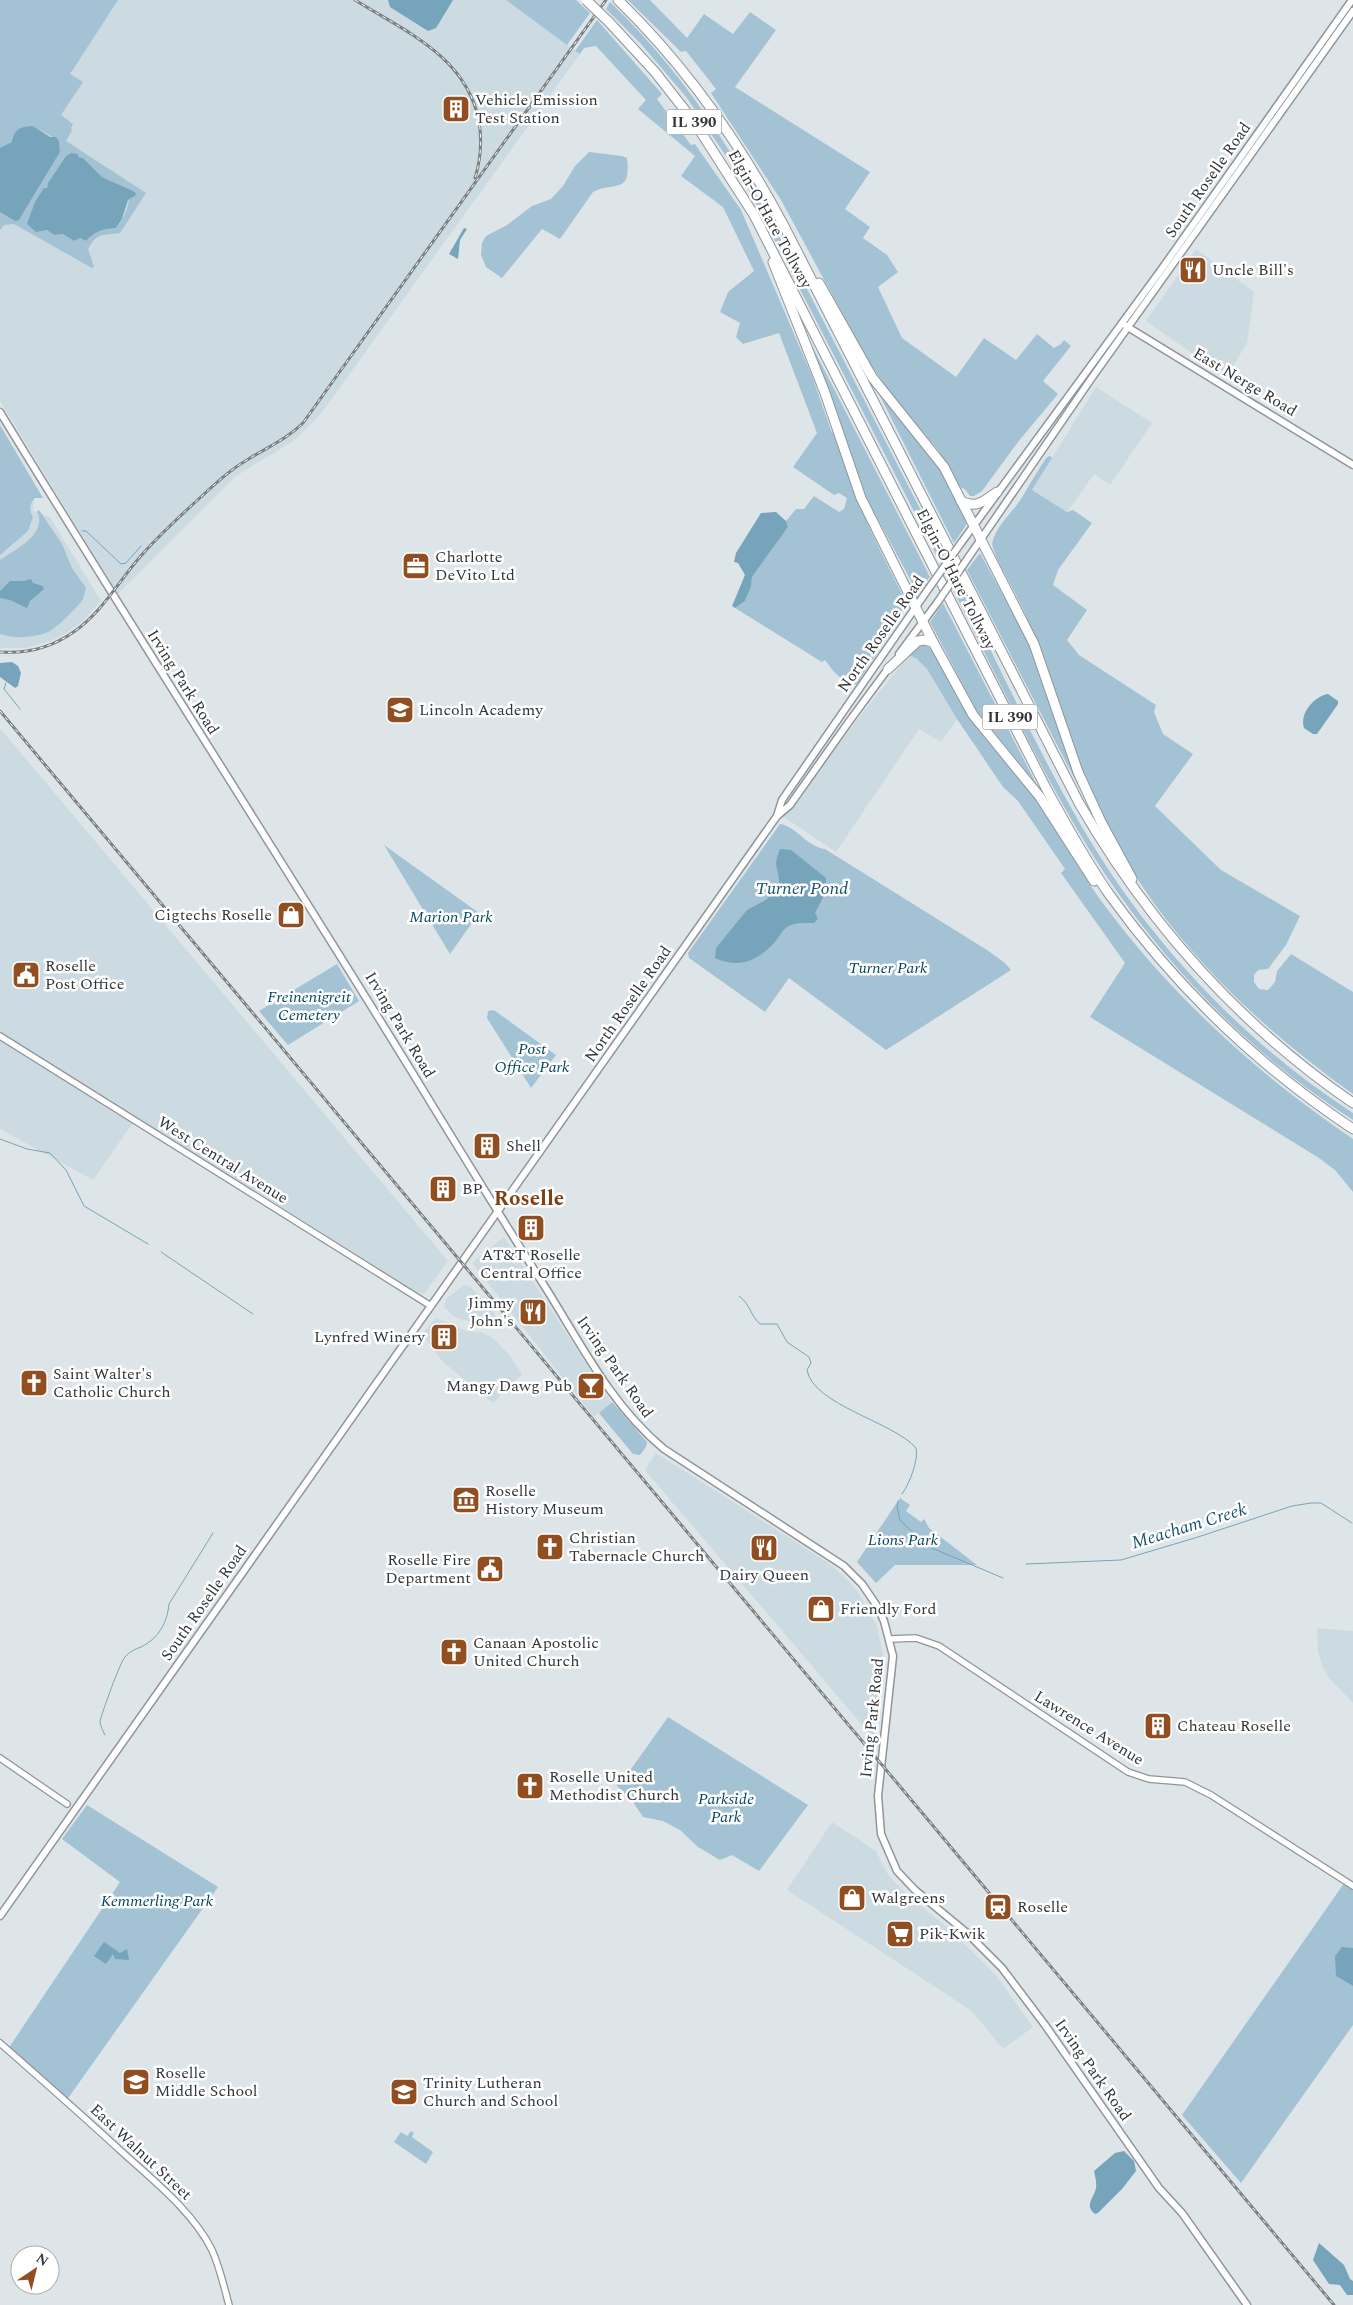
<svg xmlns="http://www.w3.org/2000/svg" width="1353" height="2305" font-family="Spectral,serif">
<rect width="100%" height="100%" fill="#dee5e9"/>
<g fill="#ccdae2">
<polygon points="0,0 506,0 580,54 320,415 295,440 236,476 118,594 0,401"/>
<polygon points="1196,249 1254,292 1247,343 1226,377 1146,321"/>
<polygon points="1096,387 1152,423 1110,485 1094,474 1067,512 1032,490"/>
<polygon points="0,437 34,494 33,511 50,517 101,601 82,622 66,633 53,640 27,648 0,648"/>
<polygon points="909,655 917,659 927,669 957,719 941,742 919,729 836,852 781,815"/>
<polygon points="0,728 448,1261 424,1294 411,1290 139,1119 130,1127 93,1180 0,1129"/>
<polygon points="504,1237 611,1402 594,1417 472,1263"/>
<polygon points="464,1285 470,1286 493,1312 498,1321 496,1327 460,1319 452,1315 444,1307 446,1299"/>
<polygon points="436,1318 467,1331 481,1332 494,1339 510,1356 522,1374 493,1403 443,1362 422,1334"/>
<polygon points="656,1453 827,1562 846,1578 858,1592 877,1626 883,1655 884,1664 875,1740 645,1470"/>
<polygon points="1317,1628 1353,1631 1353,1703 1328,1677 1322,1665 1318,1652"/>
<polygon points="832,1822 876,1851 887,1873 900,1888 949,1929 996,1975 1033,2027 1003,2049 972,2011 787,1890"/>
</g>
<g fill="#a3c3d4" fill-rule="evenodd">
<path d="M0,0H118L70,74L83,82L61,115L73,124L71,128L72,130L66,141L146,193L120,233C103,236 98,231 88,249L94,267L92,268L14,224L4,225L0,230V212L9,217L19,220L60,152L59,141L33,126L7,146L0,148ZM71,153L83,158L102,177L130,190C130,202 125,219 116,228C102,229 95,231 86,241L80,238L74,241L63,234L54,235L47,230L32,212L41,194L48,185V183L66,156Z"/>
<polygon points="506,0 576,0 590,13 567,45"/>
<polygon points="628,0 650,0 687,38 704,14 733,34 750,12 776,30 735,87 870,172 845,209 870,227 863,238 887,255 898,272 878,287 902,338 956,377 984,338 1016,360 1037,334 1054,348 1061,344 1064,340 1071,346 1043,381 1058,394 1018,442 982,491 974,496 970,496 965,489 959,487 939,451 895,399 868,361 781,200 711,93 716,89 686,51 681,52"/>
<path d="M610,2C706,93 766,209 825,324C865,401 905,479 944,556L940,562L750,192L687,98L641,44L606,9Z"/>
<path d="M597,20L662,94L657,99L691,145L695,144L741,210L812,376L832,433H835C841,449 844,466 850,481C865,522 885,560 904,598V608L901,616L857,684L849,685L834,672L825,660L822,662L735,608L745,601L751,587L752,577L785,531L788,527L786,521L796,509H804L814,496L839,512L844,509L847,498L839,493L834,495L793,467L817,433L779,333L743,344L736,337L740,323L720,312L728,292L754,271L723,207L681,176L695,156L638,109L646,100L596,46L584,48L580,54L575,51Z"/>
<path d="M589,152L622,156L627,158C631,195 616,181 593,192L560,239L542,229L502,278L486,267L481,255L482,243L486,236L507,225L532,206L551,199L563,186L575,166Z"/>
<polygon points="805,332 930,577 917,592 860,486 827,386"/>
<polygon points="876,388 937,463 966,520 966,525 954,543"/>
<path d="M0,425L43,498H35C29,504 29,511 33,517L28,531L0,555Z"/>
<path d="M1050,456L1052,458L1032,490L1067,512L1073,510L1092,523L1058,570L1053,585L1087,610L1067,640L1079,655L1156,705L1154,712L1163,734L1193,754L1155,806L1221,870L1300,916L1286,945L1268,969L1258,970L1254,975V982L1259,989L1268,990L1275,982L1277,971L1291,954L1353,992V1094C1241,1014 1144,917 1089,789C1081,770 1072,749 1066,729C1059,707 1054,683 1045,660C1036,638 1027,616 1016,595C1008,578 996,561 992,544C996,524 1015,511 1024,494C1031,482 1038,470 1047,457Z"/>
<path d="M39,510L62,544L72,568L86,588C85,591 84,596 83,599C79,606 56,628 50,631C36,638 13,639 0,634V560C16,549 48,534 37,511Z"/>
<polygon points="980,553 1030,645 1067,755 1087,803 967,570"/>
<path d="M958,583C997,662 1034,743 1078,820C1144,936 1240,1040 1353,1113V1120C1256,1058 1174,975 1109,880C1048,789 1003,687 953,590Z"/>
<polygon points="943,603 1037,785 976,710 930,622"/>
<path d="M921,644L927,645L930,648C945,669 954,695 969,717C989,746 1015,770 1036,799C1062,835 1081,875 1108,910C1176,1000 1260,1076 1353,1139V1192L1335,1170L1319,1158L1090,1017L1125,963L1061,873L1065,869L1018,801L1003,787L957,719L927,669L917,659L909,655Z"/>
<path d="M780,824C796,826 807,847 825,849L987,950L1005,963L1011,970L886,1050L789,978L765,1012L689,958L688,953Z"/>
<polygon points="384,845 479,913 450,954"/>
<polygon points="337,964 359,1001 288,1045 259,1011"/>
<polygon points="494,1010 556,1055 531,1088 487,1018 488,1011"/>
<polygon points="612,1402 647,1442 646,1447 640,1455 633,1454 599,1413"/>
<polygon points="900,1498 910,1505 906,1511 921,1522 924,1519 929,1528 977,1565 895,1565 876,1583 857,1562"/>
<polygon points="668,1717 808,1805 759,1871 732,1855 720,1860 698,1847 680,1830 663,1821 643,1817 627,1793 623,1794 616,1784 620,1776 624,1779"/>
<polygon points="87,1805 218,1887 66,2101 8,2049 120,1882 62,1839"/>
<polygon points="1345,1882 1353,1888 1353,2025 1241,2183 1182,2115"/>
<polygon points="411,2131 414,2133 412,2137 433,2152 426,2164 394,2142 401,2132 407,2136"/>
</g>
<g fill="#76a4bb">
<polygon points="388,0 453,0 436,28 428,31 390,7"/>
<path d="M33,126L50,137H56L59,141L60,152L19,220L15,221L0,212V148L12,142C14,129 20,127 33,126Z"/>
<path d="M71,153L77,154L79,157L83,158L102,177L135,192L136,195L128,200L122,219L116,228C102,229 95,231 86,241L80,238L74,241L63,234L54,235L47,230L36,232L27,224L35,202L44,188H47L48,183L66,156Z"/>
<polygon points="464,228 467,229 460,240 458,259 449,254"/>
<polygon points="776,512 786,521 788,527 752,577 751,587 745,601 735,608 732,606 745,575 738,563 734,562 736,553 761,513"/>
<polygon points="31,579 33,583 43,586 44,589 30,601 27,608 10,600 0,598 0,591 10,581 24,581"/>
<polygon points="12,662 18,666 21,673 18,686 15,688 0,677 0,663"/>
<path d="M1328,694L1338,701V704L1317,734H1313L1304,728C1299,714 1314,696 1328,694Z"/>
<path d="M780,849L791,850L826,878V892L815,913L818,919L814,923C805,923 794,922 787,927C781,931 779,938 774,943C757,961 739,969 715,958L716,948L738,921L747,910L766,900L779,884C779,866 772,869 780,849Z"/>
<polygon points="104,1942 120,1953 127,1949 129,1960 115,1959 113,1954 106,1964 94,1956"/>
<polygon points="1342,1947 1353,1948 1353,1986 1336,1976 1335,1956"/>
<path d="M1124,2151L1134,2161L1136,2171L1122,2189L1098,2213L1095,2214C1084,2205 1094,2198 1096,2188C1097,2183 1095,2176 1094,2171L1115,2153Z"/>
<polygon points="1319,2243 1344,2265 1350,2279 1353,2281 1353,2295 1347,2295 1340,2285 1329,2284 1313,2260"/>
</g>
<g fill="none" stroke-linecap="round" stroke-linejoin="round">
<g stroke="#76a4bb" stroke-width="1">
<polyline points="82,531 86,531 121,564 126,563 141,546"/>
<polyline points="6,683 4,689 20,709"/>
<polyline points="0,1139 27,1149 50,1153 66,1170 84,1206 148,1244"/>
<polyline points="161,1252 253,1314"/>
<path d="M739,1296C751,1305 750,1315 760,1324H777L787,1342L809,1357L811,1363L807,1370C813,1405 894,1422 916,1448C919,1459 909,1485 902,1494"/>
<polyline points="898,1501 897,1507 900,1520 927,1546 1003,1578"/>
<polyline points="1026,1564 1121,1560 1198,1537 1292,1506 1311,1503 1321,1503 1352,1523"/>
<path d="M105,1735C103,1731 100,1726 100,1721C102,1713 120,1662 125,1657C129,1652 135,1649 141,1647C159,1638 167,1623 169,1604L213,1533"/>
</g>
<defs>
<g id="tertiary">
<polyline points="0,1036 431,1306"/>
<polyline points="890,1639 916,1638 939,1646 1128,1772 1149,1779 1185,1782 1211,1795 1353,1886"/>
<polyline points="0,1758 67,1804"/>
<path d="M0,2043C41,2079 82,2115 122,2152C154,2181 193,2212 212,2250C220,2268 224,2287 229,2305"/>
</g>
<g id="secondary">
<polyline points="1126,326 1353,465"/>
<path d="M0,412C139,640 284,863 423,1090C464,1157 505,1224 547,1290C582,1346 612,1406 664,1449L844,1566L862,1584L877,1606L884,1621L893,1656L878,1796L881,1834L897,1871L915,1890L967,1933L1002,1968L1045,2025L1159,2188L1182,2213L1247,2305"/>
<polyline points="961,543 1161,270 1352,0"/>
<polyline points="968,558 1091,379 1353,11"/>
<polyline points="899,654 937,603"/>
<polyline points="777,816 782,800 929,588"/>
<polyline points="0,1916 777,816 790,805 848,723 890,666"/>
</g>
<g id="motorway">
<path d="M618,0C686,66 740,143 784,226L1079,803C1148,923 1238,1024 1353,1103"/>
<path d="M609,22L655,72L695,123L754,215L1047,790C1066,825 1086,861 1109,894C1176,987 1258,1066 1353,1129"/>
<polyline points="773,262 825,393 861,498 933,642 973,715 1040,797 1094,881"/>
<polyline points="819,283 872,377 944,467 1034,644 1078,772 1101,822 1132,879"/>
<path d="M961,501C976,509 984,501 997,492"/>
<polyline points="888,669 918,641 924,640 933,642"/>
</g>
</defs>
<use href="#tertiary" stroke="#8f9599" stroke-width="8"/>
<use href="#secondary" stroke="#8f9599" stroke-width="9"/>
<use href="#motorway" stroke="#8f9599" stroke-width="11"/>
<use href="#tertiary" stroke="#fff" stroke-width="5.5"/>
<use href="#secondary" stroke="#fff" stroke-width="6"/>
<use href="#motorway" stroke="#fff" stroke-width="9"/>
<defs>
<g id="rail">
<path d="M355,0C406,32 466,56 479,121C482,140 481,159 475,178"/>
<path d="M0,652C27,654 53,647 75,631C102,612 119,581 140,557C159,535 181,515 202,496C216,483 230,470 247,460C266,448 287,439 303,423L606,0"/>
<polyline points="0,711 1334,2305"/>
</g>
</defs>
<use href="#rail" stroke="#7b8082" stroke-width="3"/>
<use href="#rail" stroke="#fff" stroke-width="1" stroke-dasharray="4" stroke-linecap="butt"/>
<defs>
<g id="secondary-bridge">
<polyline points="929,588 961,543"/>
<polyline points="937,603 968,558"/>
</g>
<polyline id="motorway-bridge" points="586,0 609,22"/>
</defs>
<use href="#secondary-bridge" stroke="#8f9599" stroke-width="9" stroke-linecap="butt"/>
<use href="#motorway-bridge" stroke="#8f9599" stroke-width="11" stroke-linecap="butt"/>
<use href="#secondary-bridge" stroke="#fff" stroke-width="6"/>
<use href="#motorway-bridge" stroke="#fff" stroke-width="9"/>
</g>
<defs>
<symbol id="building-square" viewBox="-11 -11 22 22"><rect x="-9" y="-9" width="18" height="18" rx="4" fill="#914e20" stroke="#fff"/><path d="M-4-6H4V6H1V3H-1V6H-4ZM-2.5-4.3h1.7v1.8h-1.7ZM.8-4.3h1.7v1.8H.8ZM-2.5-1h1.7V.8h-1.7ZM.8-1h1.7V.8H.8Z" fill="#fff"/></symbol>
<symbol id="restaurant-square" viewBox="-11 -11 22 22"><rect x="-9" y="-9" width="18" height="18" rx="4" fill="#914e20" stroke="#fff"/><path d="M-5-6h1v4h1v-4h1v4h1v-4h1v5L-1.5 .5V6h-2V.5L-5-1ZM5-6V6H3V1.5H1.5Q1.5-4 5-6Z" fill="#fff"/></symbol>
<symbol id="office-square" viewBox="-11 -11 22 22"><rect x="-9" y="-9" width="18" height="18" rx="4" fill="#914e20" stroke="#fff"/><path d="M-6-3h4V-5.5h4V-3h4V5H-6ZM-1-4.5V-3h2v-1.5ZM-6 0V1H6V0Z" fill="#fff"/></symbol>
<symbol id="school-square" viewBox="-11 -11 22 22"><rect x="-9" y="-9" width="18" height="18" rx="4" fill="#914e20" stroke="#fff"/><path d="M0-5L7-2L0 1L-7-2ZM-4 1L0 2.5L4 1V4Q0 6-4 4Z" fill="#fff"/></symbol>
<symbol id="shop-square" viewBox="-11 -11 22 22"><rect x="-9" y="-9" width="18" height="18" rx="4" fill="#914e20" stroke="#fff"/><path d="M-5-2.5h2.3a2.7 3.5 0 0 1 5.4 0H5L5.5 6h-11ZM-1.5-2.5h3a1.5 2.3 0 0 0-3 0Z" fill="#fff"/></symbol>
<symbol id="civic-square" viewBox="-11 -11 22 22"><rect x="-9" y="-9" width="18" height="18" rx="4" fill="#914e20" stroke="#fff"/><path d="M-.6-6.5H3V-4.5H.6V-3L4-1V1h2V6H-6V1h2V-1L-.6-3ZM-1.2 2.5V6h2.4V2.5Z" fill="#fff"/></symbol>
<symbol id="church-square" viewBox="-11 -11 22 22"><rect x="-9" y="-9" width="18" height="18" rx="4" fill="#914e20" stroke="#fff"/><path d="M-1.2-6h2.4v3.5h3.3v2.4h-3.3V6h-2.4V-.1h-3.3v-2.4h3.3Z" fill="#fff"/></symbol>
<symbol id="bar-square" viewBox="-11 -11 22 22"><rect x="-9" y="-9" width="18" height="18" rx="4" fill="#914e20" stroke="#fff"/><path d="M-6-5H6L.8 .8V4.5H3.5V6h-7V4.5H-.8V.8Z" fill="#fff"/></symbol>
<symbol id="museum-square" viewBox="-11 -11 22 22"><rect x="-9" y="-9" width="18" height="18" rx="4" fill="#914e20" stroke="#fff"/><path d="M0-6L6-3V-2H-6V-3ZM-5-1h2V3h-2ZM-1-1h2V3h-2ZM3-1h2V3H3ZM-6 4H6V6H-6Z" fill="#fff"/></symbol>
<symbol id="station-square" viewBox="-11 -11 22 22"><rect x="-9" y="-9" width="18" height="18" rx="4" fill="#914e20" stroke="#fff"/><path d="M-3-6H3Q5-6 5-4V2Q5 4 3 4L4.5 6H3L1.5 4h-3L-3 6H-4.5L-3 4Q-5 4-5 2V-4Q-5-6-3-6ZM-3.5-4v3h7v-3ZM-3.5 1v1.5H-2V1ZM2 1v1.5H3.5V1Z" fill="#fff"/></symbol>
<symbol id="supermarket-square" viewBox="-11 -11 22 22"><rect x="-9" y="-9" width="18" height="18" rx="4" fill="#914e20" stroke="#fff"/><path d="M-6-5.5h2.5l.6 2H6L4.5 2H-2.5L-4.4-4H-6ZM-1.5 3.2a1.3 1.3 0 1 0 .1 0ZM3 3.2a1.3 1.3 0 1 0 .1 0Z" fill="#fff"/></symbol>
</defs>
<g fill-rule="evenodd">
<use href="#building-square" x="440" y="93" width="32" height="32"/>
<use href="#restaurant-square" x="1177" y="254" width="32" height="32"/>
<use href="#office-square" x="400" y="550" width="32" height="32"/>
<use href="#school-square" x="384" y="694" width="32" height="32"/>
<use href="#shop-square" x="275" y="899" width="32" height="32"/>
<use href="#civic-square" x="10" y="959" width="32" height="32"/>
<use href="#building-square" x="471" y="1130" width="32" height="32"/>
<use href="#building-square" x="427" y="1173" width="32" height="32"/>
<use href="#building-square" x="515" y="1212" width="32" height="32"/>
<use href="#restaurant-square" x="517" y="1296" width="32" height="32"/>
<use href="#building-square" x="428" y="1321" width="32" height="32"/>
<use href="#church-square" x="18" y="1367" width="32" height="32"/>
<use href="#bar-square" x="575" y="1370" width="32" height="32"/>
<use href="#museum-square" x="450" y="1484" width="32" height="32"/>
<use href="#church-square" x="534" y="1531" width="32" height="32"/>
<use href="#restaurant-square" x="748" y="1532" width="32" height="32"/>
<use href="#civic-square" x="474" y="1553" width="32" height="32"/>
<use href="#shop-square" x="805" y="1593" width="32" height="32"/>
<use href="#church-square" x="438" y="1636" width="32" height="32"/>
<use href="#building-square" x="1142" y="1710" width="32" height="32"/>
<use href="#church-square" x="514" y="1770" width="32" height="32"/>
<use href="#shop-square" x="836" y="1882" width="32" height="32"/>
<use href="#station-square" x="982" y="1891" width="32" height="32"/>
<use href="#supermarket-square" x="884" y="1918" width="32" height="32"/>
<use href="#school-square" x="120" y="2066" width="32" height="32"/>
<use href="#school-square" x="388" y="2076" width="32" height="32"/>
</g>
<g text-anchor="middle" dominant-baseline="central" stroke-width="5" stroke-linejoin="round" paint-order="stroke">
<g fill="#fff" stroke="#707273" stroke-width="1">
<rect x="666.5" y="109.5" width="55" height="25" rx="4"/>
<rect x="982.5" y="704.5" width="55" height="25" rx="4"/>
</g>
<g font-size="15" font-weight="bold" fill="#333637">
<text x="694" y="122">IL 390</text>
<text x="1010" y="717">IL 390</text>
</g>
<g font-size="16" fill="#333637" stroke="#fff" text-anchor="start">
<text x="475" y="100">Vehicle Emission<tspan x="475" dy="18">Test Station</tspan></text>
<text x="1212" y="270">Uncle Bill's</text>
<text x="435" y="557">Charlotte<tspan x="435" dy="18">DeVito Ltd</tspan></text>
<text x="419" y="710">Lincoln Academy</text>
<text x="272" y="915" text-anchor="end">Cigtechs Roselle</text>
<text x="45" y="966">Roselle<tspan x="45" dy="18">Post Office</tspan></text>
<text x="506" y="1146">Shell</text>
<text x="462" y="1189">BP</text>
<text x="531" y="1255" text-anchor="middle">AT&amp;T Roselle<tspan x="531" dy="18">Central Office</tspan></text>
<text x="514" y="1303" text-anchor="end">Jimmy<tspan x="514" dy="18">John's</tspan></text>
<text x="425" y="1337" text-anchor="end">Lynfred Winery</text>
<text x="53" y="1374">Saint Walter's<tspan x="53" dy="18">Catholic Church</tspan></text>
<text x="572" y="1386" text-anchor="end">Mangy Dawg Pub</text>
<text x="485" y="1491">Roselle<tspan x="485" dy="18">History Museum</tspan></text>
<text x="569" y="1538">Christian<tspan x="569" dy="18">Tabernacle Church</tspan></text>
<text x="471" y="1560" text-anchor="end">Roselle Fire<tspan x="471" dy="18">Department</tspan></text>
<text x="764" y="1575" text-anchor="middle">Dairy Queen</text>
<text x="840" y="1609">Friendly Ford</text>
<text x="473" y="1643">Canaan Apostolic<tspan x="473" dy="18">United Church</tspan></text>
<text x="1177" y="1726">Chateau Roselle</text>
<text x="549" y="1777">Roselle United<tspan x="549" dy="18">Methodist Church</tspan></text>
<text x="871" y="1898">Walgreens</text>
<text x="1017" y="1907">Roselle</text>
<text x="919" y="1934">Pik-Kwik</text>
<text x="155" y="2073">Roselle<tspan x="155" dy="18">Middle School</tspan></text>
<text x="423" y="2083">Trinity Lutheran<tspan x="423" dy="18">Church and School</tspan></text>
</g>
<g font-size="16" fill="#333637" stroke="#fff">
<text transform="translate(1208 180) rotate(-55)">South Roselle Road</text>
<text transform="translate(770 219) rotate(61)">Elgin-O'Hare Tollway</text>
<text transform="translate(1245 382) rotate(31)">East Nerge Road</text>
<text transform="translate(956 579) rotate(63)">Elgin-O'Hare Tollway</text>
<text transform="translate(881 634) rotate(-55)">North Roselle Road</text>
<text transform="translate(183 682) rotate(58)">Irving Park Road</text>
<text transform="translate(628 1004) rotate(-55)">North Roselle Road</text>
<text transform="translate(400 1025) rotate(59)">Irving Park Road</text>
<text transform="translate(223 1160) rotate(32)">West Central Avenue</text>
<text transform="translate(615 1367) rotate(55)">Irving Park Road</text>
<text transform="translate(204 1603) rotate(-55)">South Roselle Road</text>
<text transform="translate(872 1718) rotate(-84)">Irving Park Road</text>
<text transform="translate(1089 1728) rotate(32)">Lawrence Avenue</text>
<text transform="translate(1093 2070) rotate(55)">Irving Park Road</text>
<text transform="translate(141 2152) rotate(43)">East Walnut Street</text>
</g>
<g font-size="16" font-style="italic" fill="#06465e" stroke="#fff">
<text x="451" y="917">Marion Park</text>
<text x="888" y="968">Turner Park</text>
<text x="309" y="997">Freinenigreit<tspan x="309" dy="18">Cemetery</tspan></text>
<text x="532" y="1049">Post<tspan x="532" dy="18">Office Park</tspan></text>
<text x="903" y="1540">Lions Park</text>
<text x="726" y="1799">Parkside<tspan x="726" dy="18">Park</tspan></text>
<text x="157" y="1901">Kemmerling Park</text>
</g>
<g font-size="18" font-style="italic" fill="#19536c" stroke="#fff">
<text x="802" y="888">Turner Pond</text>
<text transform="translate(1189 1526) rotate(-17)">Meacham Creek</text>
</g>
<g font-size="21" font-weight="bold" fill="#7d4015" stroke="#fff">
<text x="529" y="1199">Roselle</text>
</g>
</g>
<g transform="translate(35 2270) rotate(35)"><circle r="24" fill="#ffffff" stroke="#adafaf"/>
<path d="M0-4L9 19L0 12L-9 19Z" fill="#914e20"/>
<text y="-8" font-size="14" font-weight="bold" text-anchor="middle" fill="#333637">N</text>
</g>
</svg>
